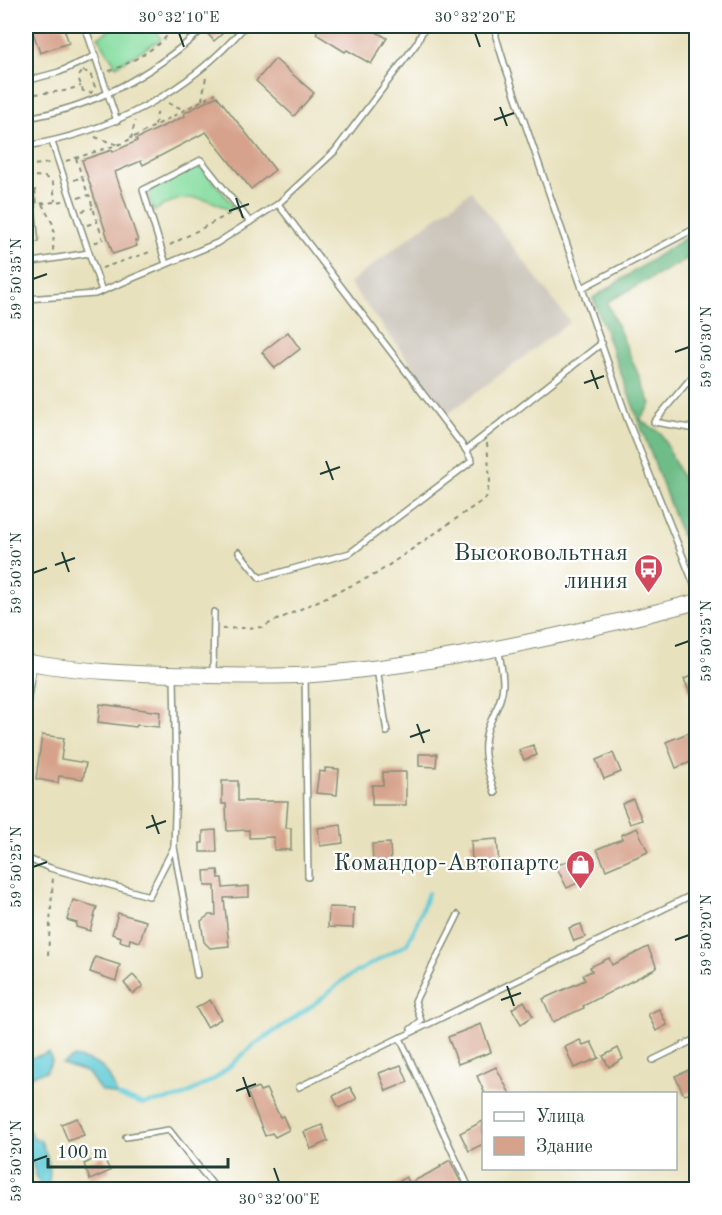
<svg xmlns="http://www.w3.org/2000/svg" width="722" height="1215" font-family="'Old Standard TT',serif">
<rect width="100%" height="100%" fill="#fff"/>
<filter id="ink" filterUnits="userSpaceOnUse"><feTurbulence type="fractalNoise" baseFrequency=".0167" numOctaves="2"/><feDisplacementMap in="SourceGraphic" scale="12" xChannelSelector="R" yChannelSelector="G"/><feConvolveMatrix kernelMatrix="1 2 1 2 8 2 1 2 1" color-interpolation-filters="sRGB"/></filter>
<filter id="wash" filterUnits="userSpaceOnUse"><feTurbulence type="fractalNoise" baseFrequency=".008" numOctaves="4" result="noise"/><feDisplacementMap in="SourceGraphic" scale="24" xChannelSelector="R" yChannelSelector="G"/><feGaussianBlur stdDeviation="1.35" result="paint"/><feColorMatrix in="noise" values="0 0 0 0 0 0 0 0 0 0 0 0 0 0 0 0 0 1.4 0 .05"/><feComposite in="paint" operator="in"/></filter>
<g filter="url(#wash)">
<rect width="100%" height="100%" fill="#e8e1bd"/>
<polygon fill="#c9c3b8" points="471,191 570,322 449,413 349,283"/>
<g fill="#88dea2" stroke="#548e6b" stroke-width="1.5">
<polygon points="117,26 153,26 161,39 116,66 98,37"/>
<path d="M196,166L203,168L234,207L229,210C204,194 178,194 154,211L149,197L152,188Z"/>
</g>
<polygon fill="#6ebd88" stroke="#467d5e" stroke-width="1.5" points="696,231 696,254 607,302 651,404 640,420 661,433 692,499 696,516 696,547 685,545 593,298"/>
<g fill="#5ecad7" stroke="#3e8486" stroke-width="1.5">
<polygon points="49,1053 52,1061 46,1071 26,1077 26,1059"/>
<path d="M74,1057C104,1063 107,1069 118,1096L100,1090L88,1073L62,1064Z"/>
<path d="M29,1131L33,1137L41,1141C47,1157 54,1170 47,1187L39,1183L26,1146V1132Z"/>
</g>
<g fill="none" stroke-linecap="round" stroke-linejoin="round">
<polyline stroke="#5ecad7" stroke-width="4" points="118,1096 143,1104 181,1097 216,1078 254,1045 313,1005 346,978 407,944 416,925 428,893"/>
</g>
<g id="blocks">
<g fill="#d6a28b">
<polygon points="31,26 63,26 69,43 40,53"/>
<polygon points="214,26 222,34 214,41 207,33"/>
<polygon points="319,26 366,26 387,38 371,64 347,50 345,52 316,34"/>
<polygon points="275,59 314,93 294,116 256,81"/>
<polygon points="217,96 275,170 251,189 206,132 143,165 141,161 115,172 138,241 135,241 137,246 113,254 82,160 112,150 113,152 137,141 136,139 185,116 184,113"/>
<polygon points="26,192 34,192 39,242 26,243"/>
<polygon points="288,332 300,349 275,368 262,352"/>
<polygon points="696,674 696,708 684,679"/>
<polygon points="100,704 160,712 159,727 137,725 136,727 98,722"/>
<polygon points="693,731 696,739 696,760 676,768 666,742"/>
<polygon points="42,735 64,738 61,759 86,763 83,779 59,776 58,783 36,779"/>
<polygon points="533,745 537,755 524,760 519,750"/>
<polygon points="613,753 621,772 604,779 596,760"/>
<polygon points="419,754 437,754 436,767 419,766"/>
<polygon points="325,768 339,769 337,795 316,793 319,771 325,772"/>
<polygon points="383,772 406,772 406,805 372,805 372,785 383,785"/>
<polygon points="222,781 238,781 238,801 288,801 286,828 291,828 291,850 274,850 274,837 249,838 249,830 227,831 226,804 222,804"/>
<polygon points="633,799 642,820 630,824 622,804"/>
<polygon points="341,825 343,843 320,846 318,828"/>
<polygon points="637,828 648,852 606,870 597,849 622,839 621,835"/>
<polygon points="216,830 217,852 200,852 200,843 203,843 203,831"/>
<polygon points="497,839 499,865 478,867 478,863 472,861 471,841"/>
<polygon points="390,843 391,862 373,863 372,844"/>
<polygon points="576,857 586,879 567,888 556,866"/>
<polygon points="218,870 219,878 222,878 223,888 249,886 249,897 224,898 229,946 210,948 204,942 201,921 209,915 216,915 215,886 205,886 204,871"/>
<polygon points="73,900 97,907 90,931 76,927 77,923 67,920"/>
<polygon points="329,907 354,908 353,928 328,927"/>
<polygon points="118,913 146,921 140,942 130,939 129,944 120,941 121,937 112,934"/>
<polygon points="581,924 585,937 574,941 569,928"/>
<polygon points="648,947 657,968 583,1006 584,1008 553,1022 543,999 585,980 583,975 592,971 590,967 609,958 612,965"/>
<polygon points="95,957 120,965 116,981 90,972"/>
<polygon points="133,975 143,986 133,994 124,983"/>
<polygon points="210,1000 221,1019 207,1027 196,1008"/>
<polygon points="524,1001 533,1016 521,1024 512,1009"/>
<polygon points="659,1009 667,1025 656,1031 648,1014"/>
<polygon points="481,1024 491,1052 458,1064 448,1037"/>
<polygon points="580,1040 583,1045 591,1042 599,1058 574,1068 565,1047"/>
<polygon points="618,1048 623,1059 609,1067 603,1056"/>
<polygon points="401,1065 408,1082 386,1091 379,1073"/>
<polygon points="496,1067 510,1094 485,1094 477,1076"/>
<polygon points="693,1068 696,1076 696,1090 684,1095 675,1076"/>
<polygon points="258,1087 260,1091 266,1089 280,1117 283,1116 289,1130 275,1137 272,1133 265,1136 247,1092"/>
<polygon points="350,1087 357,1099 339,1108 333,1096"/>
<polygon points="77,1118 84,1135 68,1141 61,1124"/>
<polygon points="483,1121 483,1144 469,1151 460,1133"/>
<polygon points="322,1125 328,1141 311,1149 304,1132"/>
<polygon points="103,1155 110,1171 90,1180 84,1164"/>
<polygon points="450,1160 463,1187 459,1190 386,1190 406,1177 410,1183 441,1167 440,1166"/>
</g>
</g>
</g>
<g filter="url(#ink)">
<use href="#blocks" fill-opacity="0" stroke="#848f78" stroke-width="1.5"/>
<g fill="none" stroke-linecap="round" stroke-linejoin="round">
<defs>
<g id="service">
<polyline points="85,26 117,121"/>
<polyline points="425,26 417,43 335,151 278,204 466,450 602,343"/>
<polyline points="496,26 496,37 504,63 628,421 696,589"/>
<polyline points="26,81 59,72 95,56"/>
<path d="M26,118C96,107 154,74 206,26"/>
<polyline points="52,142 89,253"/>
<path d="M26,146C111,132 189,92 245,26"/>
<polyline points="26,263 89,253 102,291"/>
<polyline points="166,264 143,190 201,160 250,222"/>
<polyline points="582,288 696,228"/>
<polyline points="26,299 95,294 217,243 278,204"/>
<polyline points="696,372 654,422 696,429"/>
<polyline points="239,552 260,578 350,553 472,461 466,450"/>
<polyline points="377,669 387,732"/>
<polyline points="213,674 214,612"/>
<polyline points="305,676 308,877"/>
<polyline points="26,710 33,665"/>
<path d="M495,793C488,772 480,751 488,728C493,714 503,700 503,683C503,673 500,661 499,650"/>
<polyline points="174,847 197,975"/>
<polyline points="26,858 50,868 149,896 174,847 176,783 174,676"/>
<polyline points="411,1029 421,1021 415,1001 458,915"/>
<polyline points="653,1060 696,1039"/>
<polyline points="299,1087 401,1037"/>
<polyline points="126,1137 169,1130 217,1190"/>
<polyline points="470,1190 400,1038 696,893"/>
</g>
<path id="secondary" d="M26,662C81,672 137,674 193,675C231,676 270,677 307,675C440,665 568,635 696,602"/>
</defs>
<use href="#service" stroke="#848f78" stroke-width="8"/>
<use href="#secondary" stroke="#848f78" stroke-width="17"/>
<g stroke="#848f78" stroke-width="2" stroke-dasharray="4.5 4.5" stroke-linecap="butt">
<polyline points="96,33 109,26"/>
<polyline points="26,46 34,71"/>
<polygon points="83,71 90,73 95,87 91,93 83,91 78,77"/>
<path d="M109,71C128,65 166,44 174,26"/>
<polyline points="26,95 64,91 81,86"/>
<polyline points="202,100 206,77"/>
<polyline points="168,103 185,110"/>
<polyline points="155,125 158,108"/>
<polyline points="95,137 118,145"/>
<polyline points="131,139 135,121"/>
<polyline points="76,158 82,177"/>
<polyline points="66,161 123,143 216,93"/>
<polyline points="26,166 49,163"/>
<polyline points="26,175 45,177 53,183 55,201"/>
<polyline points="74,180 82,177 88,194"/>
<polyline points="26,191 35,190 37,204 64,201"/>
<polyline points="78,198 89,195 103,240 93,243"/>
<polyline points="42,204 54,226 53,251"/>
<polyline points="82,211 93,208"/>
<polyline points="87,225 97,222"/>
<polyline points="170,245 231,213"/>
<polyline points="102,268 153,251"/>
<polyline points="222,629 262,627 376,574 486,498 490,481 487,443"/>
<polyline points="48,955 53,877"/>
</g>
<use href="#service" stroke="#fff" stroke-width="5"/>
<use href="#secondary" stroke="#fff" stroke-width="15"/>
</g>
</g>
<path fill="none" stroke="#1f3d34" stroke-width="2" d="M179,33L184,47M475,33L480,47M500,107L507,126M494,120L514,113M236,198L243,218M229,211L249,204M33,279L47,274M675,352L689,347M591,370L598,389M584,383L604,376M326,461L333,480M320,474L340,467M62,552L69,572M55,565L75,558M33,573L47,568M675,646L689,641M417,724L424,743M410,737L430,730M152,815L159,834M146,828L166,821M33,867L47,862M675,940L689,935M507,986L514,1006M501,1000L521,993M243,1077L250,1097M236,1091L256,1084M33,1161L47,1156M274,1168L279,1182"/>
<defs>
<symbol id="bus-pin" viewBox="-11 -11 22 30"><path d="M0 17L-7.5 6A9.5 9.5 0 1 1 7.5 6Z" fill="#d1495b" stroke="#fff"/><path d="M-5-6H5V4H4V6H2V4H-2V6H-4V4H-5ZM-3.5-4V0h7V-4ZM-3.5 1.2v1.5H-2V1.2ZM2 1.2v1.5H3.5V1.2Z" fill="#fff"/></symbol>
<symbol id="shop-pin" viewBox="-11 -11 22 30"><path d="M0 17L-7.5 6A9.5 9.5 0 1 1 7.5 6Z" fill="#d1495b" stroke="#fff"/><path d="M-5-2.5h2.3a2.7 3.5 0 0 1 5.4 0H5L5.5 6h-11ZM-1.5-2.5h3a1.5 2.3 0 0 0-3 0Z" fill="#fff"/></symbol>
</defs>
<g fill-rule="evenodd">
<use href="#bus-pin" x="632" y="552" width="33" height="45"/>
<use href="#shop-pin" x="564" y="848" width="33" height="45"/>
</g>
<g text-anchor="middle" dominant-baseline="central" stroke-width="4.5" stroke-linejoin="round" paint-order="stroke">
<g font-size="24" fill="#1f3d34" stroke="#fff" text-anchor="end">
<text x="628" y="554">Высоковольтная<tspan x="628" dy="28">линия</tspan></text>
<text x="559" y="864">Командор-Автопартс</text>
</g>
</g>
<rect width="722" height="1215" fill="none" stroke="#fff" stroke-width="66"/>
<rect x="482" y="1092" width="195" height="78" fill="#ffffff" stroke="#a5b1ae" stroke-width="1.5"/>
<rect x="494" y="1112" width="30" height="9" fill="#ffffff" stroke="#a5b1ae" stroke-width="1.5"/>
<text x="536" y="1122" font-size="18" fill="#1f3d34">Улица</text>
<rect x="494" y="1137" width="30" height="18" fill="#d6a28b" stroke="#a5b1ae" stroke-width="1.5"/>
<text x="536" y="1152" font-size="18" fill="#1f3d34">Здание</text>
<path d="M48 1158v9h180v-9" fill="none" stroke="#1f3d34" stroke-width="3"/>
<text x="57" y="1158" font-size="18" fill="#1f3d34" stroke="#ffffff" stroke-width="4.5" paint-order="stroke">100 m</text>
<rect x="33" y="33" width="656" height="1149" fill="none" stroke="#1f3d34" stroke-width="2"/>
<g font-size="15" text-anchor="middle" fill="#1f3d34">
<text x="179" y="22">30°32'10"E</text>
<text x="475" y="22">30°32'20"E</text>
<text transform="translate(16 279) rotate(-90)" y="5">59°50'35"N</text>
<text transform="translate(706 347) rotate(-90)" y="5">59°50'30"N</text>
<text transform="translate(16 573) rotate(-90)" y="5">59°50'30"N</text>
<text transform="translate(706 641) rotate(-90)" y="5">59°50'25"N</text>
<text transform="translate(16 867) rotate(-90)" y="5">59°50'25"N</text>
<text transform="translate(706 935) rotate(-90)" y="5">59°50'20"N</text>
<text transform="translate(16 1161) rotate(-90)" y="5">59°50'20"N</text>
<text x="279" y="1204">30°32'00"E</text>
</g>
</svg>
